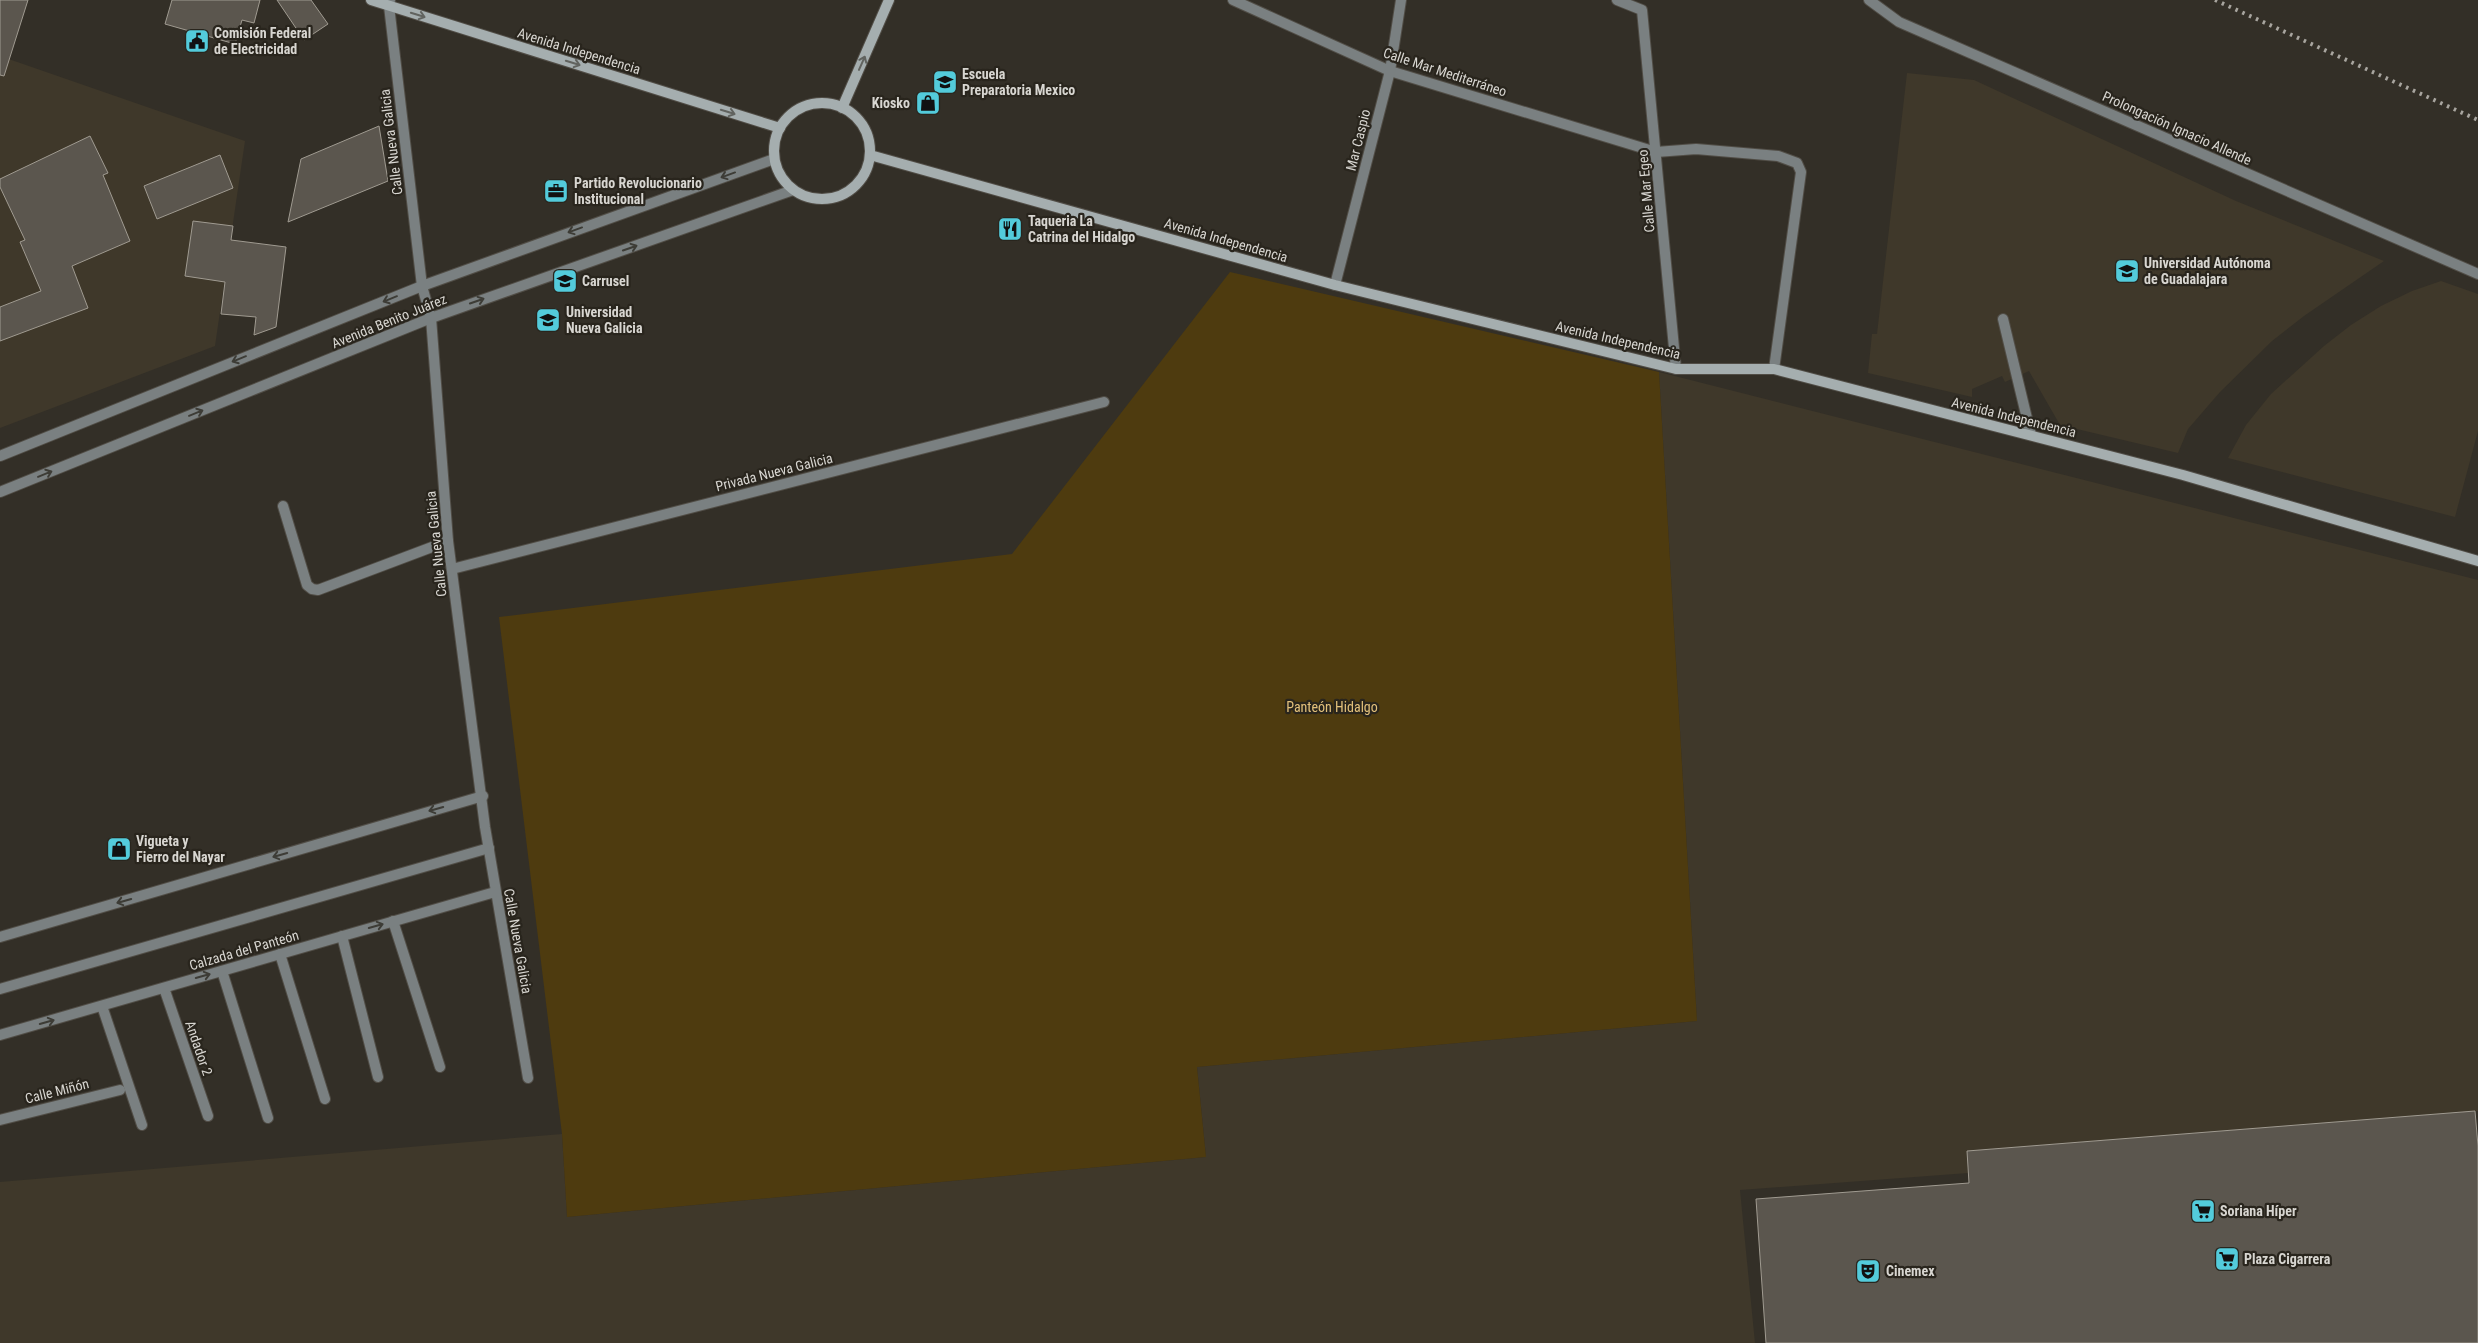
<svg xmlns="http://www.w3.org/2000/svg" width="2478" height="1343" font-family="'Roboto Condensed',sans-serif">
<rect width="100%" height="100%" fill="#332f27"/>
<g fill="#3f382a">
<polygon points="0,56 245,141 215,346 0,428"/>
<polygon points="1907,73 1974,80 2236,201 2384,261 2304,316 2272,341 2220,392 2188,429 2178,453 2060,425 2029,371 2005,382 2002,376 1972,389 1972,397 1868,373 1872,334 1877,334"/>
<polygon points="2441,281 2478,294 2478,431 2455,517 2228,458 2246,425 2271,394 2324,346 2351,325 2381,306 2412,291"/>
<polygon points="1659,372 2478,580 2478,1111 1967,1151 1968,1173 1740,1190 1755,1343 0,1343 0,1182 562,1134 567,1217 1206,1157 1197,1067 1697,1021"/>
</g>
<polygon fill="#4e3b0f" points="1230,272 1659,372 1697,1021 1197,1067 1206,1157 567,1217 562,1134 499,617 1012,554"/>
<g fill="#5b564e" stroke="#a09b91">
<polygon points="0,0 28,0 4,76 0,75"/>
<polygon points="172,0 260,0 254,23 242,20 235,44 165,24"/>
<polygon points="277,0 311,0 328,24 304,40"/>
<polygon points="379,126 388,181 288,222 301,159"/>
<polygon points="90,136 108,173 103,175 130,241 72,266 88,308 0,341 0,307 41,291 20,242 25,240 0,187 0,179"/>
<polygon points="220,155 233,188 157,219 144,186"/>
<polygon points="193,221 233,226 231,240 286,247 276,327 254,335 256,317 221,314 225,282 185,276"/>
<polygon points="2475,1111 2478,1146 2478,1343 1766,1343 1756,1199 1969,1183 1967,1151"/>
</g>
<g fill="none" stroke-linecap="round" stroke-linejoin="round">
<defs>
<g id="service">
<polyline points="1656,152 1696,149 1778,156 1797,163 1801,172 1774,369"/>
<polyline points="2003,319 2031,435"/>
<polyline points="283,506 307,585 312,589 318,590 448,541"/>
</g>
<g id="pedestrian">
<polyline points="393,921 440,1067"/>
<polyline points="342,936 378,1077"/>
<polyline points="280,954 325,1099"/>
<polyline points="222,971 268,1118"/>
<polyline points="164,988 208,1116"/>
<polyline points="0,989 489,848"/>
<polyline points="102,1006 142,1125"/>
</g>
<g id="minor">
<polyline points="390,0 389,6 422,286 431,318 448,541 485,827 528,1078"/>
<polyline points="1233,0 1390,71 1656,152"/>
<polyline points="1617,0 1642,10 1676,369"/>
<polyline points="1869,0 1899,22 2478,274"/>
<polyline points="1335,285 1390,71 1401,0"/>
<polyline points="0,456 422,286 774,159"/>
<polyline points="0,492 431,318 793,190"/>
<polyline points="452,569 1104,402"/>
<polyline points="0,937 483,796"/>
<polyline points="0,1035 495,892"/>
<polyline points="0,1120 120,1090"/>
</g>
<g id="secondary">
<polyline points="371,0 780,128"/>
<circle cx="822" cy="151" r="48"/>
<polyline points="842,108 889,0"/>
<polyline points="870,155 1335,285 1676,369 1774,369 2183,475 2478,561"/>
</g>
</defs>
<use href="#service" stroke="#514d46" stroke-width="12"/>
<use href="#pedestrian" stroke="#514d46" stroke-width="12"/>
<use href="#minor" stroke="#514d46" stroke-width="12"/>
<use href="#secondary" stroke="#514d46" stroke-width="12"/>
<use href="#service" stroke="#7a8081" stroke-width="10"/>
<use href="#pedestrian" stroke="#7a8081" stroke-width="10"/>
<use href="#minor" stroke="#7a8081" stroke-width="10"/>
<use href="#secondary" stroke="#a5aeaf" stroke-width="10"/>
<polyline stroke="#a8a59f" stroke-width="4" stroke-dasharray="2.5 5" stroke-linecap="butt" points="2215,0 2478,120"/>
</g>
<defs><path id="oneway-shaft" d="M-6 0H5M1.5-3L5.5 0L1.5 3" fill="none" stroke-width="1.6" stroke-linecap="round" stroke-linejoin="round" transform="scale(1.25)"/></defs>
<g stroke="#61635f">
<use href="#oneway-shaft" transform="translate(418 15) rotate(17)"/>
<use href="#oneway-shaft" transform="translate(573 63) rotate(17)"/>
<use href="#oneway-shaft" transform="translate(862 63) rotate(-66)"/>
<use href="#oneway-shaft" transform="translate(728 112) rotate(17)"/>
</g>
<g stroke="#3d3c36">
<use href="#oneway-shaft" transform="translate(728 175) rotate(160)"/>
<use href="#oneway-shaft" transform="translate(575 230) rotate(160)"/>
<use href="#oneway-shaft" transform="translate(630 248) rotate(-19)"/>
<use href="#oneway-shaft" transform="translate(390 299) rotate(158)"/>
<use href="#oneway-shaft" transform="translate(477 301) rotate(-19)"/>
<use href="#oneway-shaft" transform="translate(239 359) rotate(158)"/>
<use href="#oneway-shaft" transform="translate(196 413) rotate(-22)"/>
<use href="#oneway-shaft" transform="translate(45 474) rotate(-22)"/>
<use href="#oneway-shaft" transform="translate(436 809) rotate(164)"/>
<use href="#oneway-shaft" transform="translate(280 855) rotate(164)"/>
<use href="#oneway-shaft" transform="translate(124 901) rotate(164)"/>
<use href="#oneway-shaft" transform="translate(376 926) rotate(-16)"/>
<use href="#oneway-shaft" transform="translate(203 976) rotate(-16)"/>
<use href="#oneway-shaft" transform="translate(47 1022) rotate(-16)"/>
</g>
<defs>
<symbol id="civic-square" viewBox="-11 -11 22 22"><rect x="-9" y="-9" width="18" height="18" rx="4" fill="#53cbdb" stroke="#29251d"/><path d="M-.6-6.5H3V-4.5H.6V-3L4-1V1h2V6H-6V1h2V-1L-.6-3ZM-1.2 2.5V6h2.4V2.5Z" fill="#111"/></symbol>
<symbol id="university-square" viewBox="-11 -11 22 22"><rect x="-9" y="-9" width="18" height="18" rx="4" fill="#53cbdb" stroke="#29251d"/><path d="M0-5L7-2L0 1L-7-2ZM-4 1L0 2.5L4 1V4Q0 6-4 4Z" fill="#111"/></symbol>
<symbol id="shop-square" viewBox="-11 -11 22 22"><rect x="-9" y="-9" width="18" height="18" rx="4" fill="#53cbdb" stroke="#29251d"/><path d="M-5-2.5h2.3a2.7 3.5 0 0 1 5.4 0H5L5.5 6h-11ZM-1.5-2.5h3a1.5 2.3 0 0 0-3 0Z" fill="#111"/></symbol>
<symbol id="office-square" viewBox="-11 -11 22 22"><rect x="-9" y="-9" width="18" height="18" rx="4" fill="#53cbdb" stroke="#29251d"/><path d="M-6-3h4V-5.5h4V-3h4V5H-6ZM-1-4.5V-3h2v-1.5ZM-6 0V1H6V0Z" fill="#111"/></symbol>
<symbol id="restaurant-square" viewBox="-11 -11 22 22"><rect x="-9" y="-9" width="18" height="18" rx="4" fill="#53cbdb" stroke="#29251d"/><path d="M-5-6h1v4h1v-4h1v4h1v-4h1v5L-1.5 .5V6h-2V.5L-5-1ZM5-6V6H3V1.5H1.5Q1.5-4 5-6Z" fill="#111"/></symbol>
<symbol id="school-square" viewBox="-11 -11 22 22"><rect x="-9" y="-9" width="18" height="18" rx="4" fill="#53cbdb" stroke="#29251d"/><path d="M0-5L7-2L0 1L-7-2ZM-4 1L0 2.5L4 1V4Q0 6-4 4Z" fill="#111"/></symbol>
<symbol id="supermarket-square" viewBox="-11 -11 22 22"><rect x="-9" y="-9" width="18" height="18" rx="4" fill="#53cbdb" stroke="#29251d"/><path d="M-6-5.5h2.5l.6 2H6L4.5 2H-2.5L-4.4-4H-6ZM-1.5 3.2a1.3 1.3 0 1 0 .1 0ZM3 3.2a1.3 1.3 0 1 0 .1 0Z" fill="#111"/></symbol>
<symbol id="theatre-square" viewBox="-11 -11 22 22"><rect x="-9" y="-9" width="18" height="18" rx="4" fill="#53cbdb" stroke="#29251d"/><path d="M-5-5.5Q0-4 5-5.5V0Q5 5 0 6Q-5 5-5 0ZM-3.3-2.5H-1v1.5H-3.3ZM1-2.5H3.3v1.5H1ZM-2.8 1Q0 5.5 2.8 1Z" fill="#111"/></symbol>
</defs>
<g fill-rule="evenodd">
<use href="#civic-square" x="183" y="27" width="28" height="28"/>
<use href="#university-square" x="931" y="68" width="28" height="28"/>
<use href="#shop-square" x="914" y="89" width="28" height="28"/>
<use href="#office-square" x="542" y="177" width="28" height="28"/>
<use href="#restaurant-square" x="996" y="215" width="28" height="28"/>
<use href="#university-square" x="2113" y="257" width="28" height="28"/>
<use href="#school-square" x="551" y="267" width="28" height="28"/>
<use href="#university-square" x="534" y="306" width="28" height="28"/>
<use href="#shop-square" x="105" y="835" width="28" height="28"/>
<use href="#supermarket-square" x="2189" y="1197" width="28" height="28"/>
<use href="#supermarket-square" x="2213" y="1245" width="28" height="28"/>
<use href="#theatre-square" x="1854" y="1257" width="28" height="28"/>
</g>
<g text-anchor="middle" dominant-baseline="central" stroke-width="4.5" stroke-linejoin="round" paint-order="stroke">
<g font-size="14" font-weight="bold" fill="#d8d6d1" stroke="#29251d" text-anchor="start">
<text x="214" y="33">Comisión Federal<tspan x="214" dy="16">de Electricidad</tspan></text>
<text x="962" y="74">Escuela<tspan x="962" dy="16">Preparatoria Mexico</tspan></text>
<text x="910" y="103" text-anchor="end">Kiosko</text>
<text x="574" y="183">Partido Revolucionario<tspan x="574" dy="16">Institucional</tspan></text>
<text x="1028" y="221">Taqueria La<tspan x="1028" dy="16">Catrina del Hidalgo</tspan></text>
<text x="2144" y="263">Universidad Autónoma<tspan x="2144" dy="16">de Guadalajara</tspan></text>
<text x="582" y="281">Carrusel</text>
<text x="566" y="312">Universidad<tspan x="566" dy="16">Nueva Galicia</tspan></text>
<text x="136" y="841">Vigueta y<tspan x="136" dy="16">Fierro del Nayar</tspan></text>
<text x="2220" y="1211">Soriana Híper</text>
<text x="2244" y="1259">Plaza Cigarrera</text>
<text x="1886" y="1271">Cinemex</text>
</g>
<g font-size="14" fill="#d8d6d1" stroke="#29251d">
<text transform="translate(579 51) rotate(17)">Avenida Independencia</text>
<text transform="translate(1445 72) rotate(18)">Calle Mar Mediterráneo</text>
<text transform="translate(2177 128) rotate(24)">Prolongación Ignacio Allende</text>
<text transform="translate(1358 140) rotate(-76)">Mar Caspio</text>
<text transform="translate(391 142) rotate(-97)">Calle Nueva Galicia</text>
<text transform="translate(1646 191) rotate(-95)">Calle Mar Egeo</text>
<text transform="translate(1226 240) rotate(16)">Avenida Independencia</text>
<text transform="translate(389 321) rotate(-22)">Avenida Benito Juárez</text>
<text transform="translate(1618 340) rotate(13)">Avenida Independencia</text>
<text transform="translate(2014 417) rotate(14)">Avenida Independencia</text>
<text transform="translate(774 472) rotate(-14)">Privada Nueva Galicia</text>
<text transform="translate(436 544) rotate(-96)">Calle Nueva Galicia</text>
<text transform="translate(518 941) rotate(80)">Calle Nueva Galicia</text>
<text transform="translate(244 950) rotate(-16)">Calzada del Panteón</text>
<text transform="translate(199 1048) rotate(71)">Andador 2</text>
<text transform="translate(57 1091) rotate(-14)">Calle Miñón</text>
</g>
<g font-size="14" fill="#e3c17b" stroke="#29251d">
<text x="1332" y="707">Panteón Hidalgo</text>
</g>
</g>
</svg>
